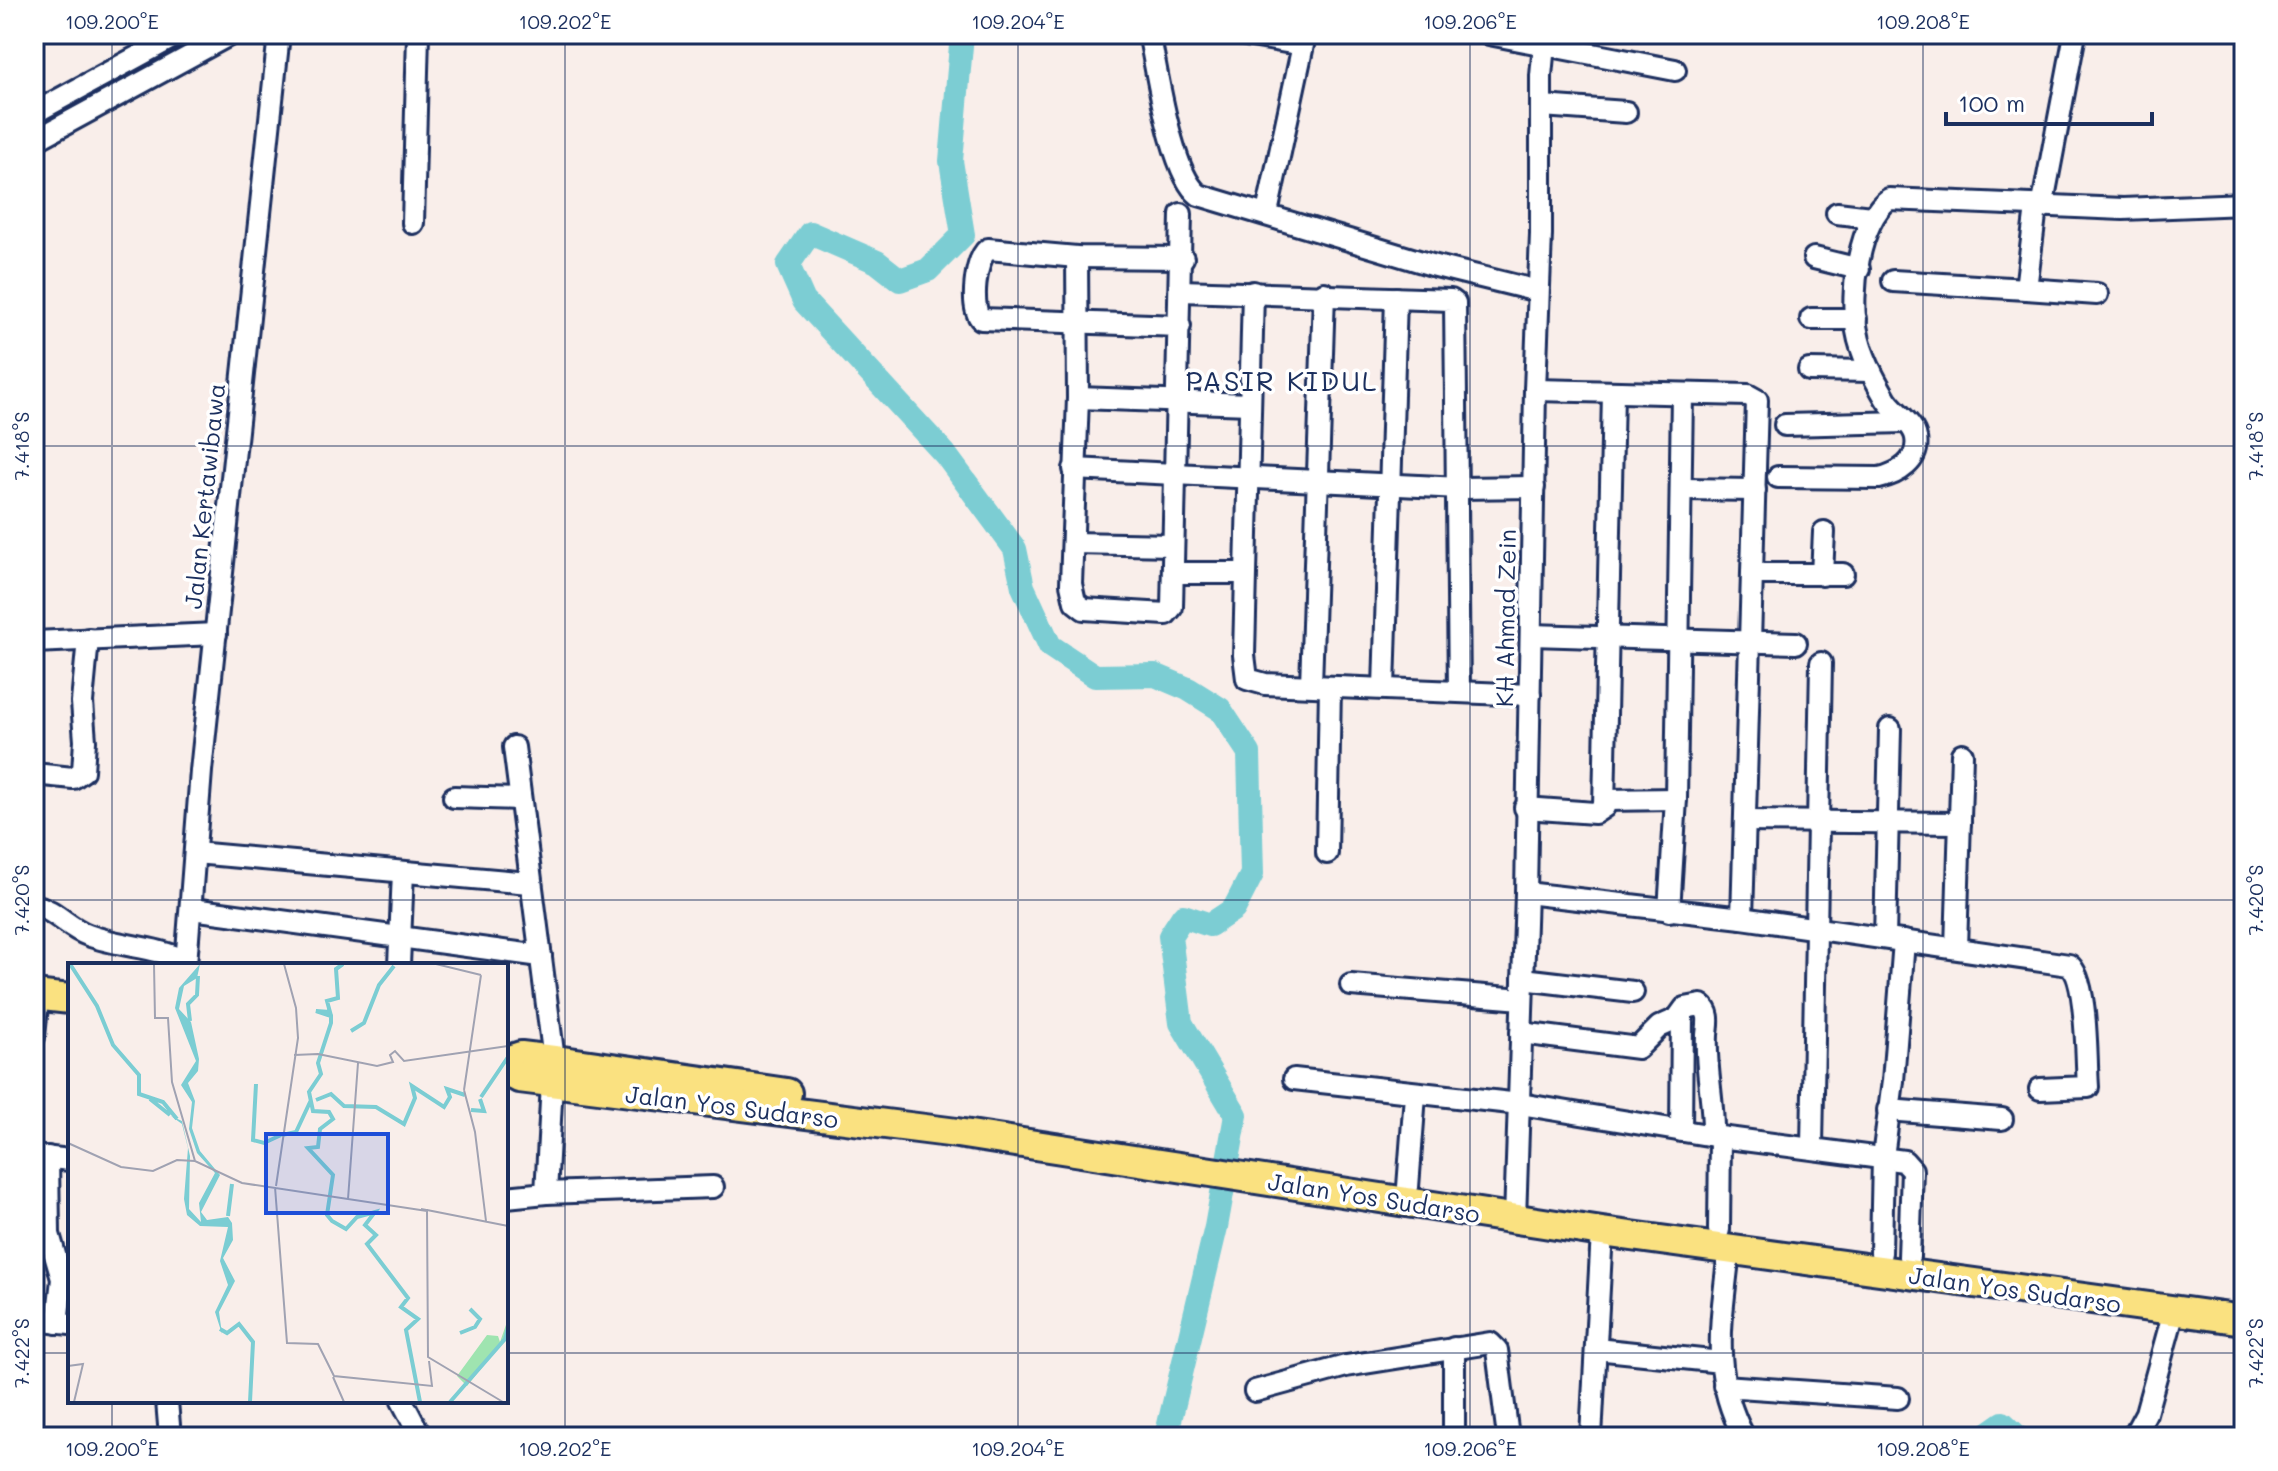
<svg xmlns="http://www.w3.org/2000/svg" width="2278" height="1471" font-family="Mali,sans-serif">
<rect width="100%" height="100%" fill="#f9eeea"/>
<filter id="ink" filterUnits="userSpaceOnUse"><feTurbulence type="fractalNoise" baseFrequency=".0125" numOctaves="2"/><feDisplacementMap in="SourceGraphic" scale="16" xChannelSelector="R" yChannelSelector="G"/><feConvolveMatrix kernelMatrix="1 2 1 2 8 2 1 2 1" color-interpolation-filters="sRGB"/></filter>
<g filter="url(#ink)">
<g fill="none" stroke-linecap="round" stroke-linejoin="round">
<polyline stroke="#7bcdd3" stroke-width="14" points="168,50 200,34"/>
<g stroke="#7bcdd3" stroke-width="24">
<polyline points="962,34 951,161 963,235 928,270 900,280 877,262 810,233 788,265 804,301 945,454 1015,549 1023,587 1050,646 1095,676 1155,675 1188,689 1220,709 1249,753 1252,874 1234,909 1210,925 1183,916 1170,936 1181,1023 1236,1115 1216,1227 1166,1437"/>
<polyline points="1983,1437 2003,1423 2018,1437"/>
</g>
<defs>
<g id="minor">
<path d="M1154,34L1151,43C1158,77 1172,175 1199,195L1432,265L1538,291"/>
<polyline points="1240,34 1303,45 1267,213"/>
<polyline points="1489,34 1675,70"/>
<polyline points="1542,106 1626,112"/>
<polyline points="34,113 179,34"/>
<polyline points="34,141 231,34"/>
<polyline points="2042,208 2075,34"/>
<polyline points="1837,213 1871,217"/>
<polyline points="413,223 418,34"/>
<polyline points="1077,257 1078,398 1071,584 1075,602 1084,609 1166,614 1172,607 1181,214"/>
<polyline points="1814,258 1859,269"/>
<polyline points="1893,281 2026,289 2036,207"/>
<polyline points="2026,289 2097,294"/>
<polyline points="1181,291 1451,300 1455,303 1459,691"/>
<polyline points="1253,292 1244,655 1247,679 1265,684 1530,695"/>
<polyline points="1811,319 1856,319"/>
<path d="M1180,326L981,319C970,308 975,259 988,249L1077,257L1183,258"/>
<polyline points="1809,370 1871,371"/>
<polyline points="1535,390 1748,395 1757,400 1742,918"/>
<polyline points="1078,398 1250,404"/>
<polyline points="1785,425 1905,422"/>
<polyline points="1074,469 1460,488 1534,487"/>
<path d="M1778,477L1879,478C1898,474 1920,461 1916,438C1914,423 1893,411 1886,399C1874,378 1861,355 1857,331C1849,295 1859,220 1889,199L2123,209L2244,204"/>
<polyline points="1682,489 1755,490"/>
<polyline points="1073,543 1173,545"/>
<polyline points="1173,573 1245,573"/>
<polyline points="1752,574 1843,574"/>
<polyline points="1822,575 1824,532"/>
<polyline points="1531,635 1796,643"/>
<polyline points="34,642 216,634"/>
<polyline points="1311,685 1324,293"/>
<polyline points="1384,688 1396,298"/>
<polyline points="514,747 554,1060"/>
<polyline points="34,774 73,778 83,771 85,741 82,702 88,639"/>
<polyline points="454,797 520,799"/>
<polyline points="1605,800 1676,799"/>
<polyline points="1525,808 1595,813 1604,807 1613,393"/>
<polyline points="1746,821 1960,823"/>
<polyline points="195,853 529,883"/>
<polyline points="1327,853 1330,687"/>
<path d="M1526,893L1742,918L2069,965C2088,978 2086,1063 2088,1087L2040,1089"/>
<path d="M34,905C56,910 68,928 88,935C120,947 155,946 186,961"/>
<polyline points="192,909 541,956"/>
<polyline points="1669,911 1676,799 1682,394"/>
<polyline points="1885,938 1890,729"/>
<polyline points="1956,948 1962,754"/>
<polyline points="186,964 201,771 279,34"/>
<polyline points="399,965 403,872"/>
<polyline points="1523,979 1633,992"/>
<polyline points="1351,985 1522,999"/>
<path d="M1521,1033L1638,1048L1659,1027L1677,1019L1685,1008L1701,1005C1711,1013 1708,1023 1707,1035C1705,1069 1714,1100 1713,1136"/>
<polyline points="34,1037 38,996"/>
<polyline points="1294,1079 1520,1104 1720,1137 1719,1230"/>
<polyline points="1888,1110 2002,1119"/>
<polyline points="1681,1131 1682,1015"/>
<polyline points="1720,1137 1904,1161 1912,1170 1909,1257"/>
<polyline points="1812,1146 1821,663"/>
<polyline points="34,1156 70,1160"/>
<polyline points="48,1157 49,1234 62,1279 57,1323"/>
<polyline points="1408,1187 1415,1095"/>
<polyline points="546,1193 713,1187"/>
<polyline points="506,1197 546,1193 552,1083"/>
<polyline points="1515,1219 1526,893 1535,390 1541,234 1541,76 1545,34"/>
<path d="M1729,1250C1722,1320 1709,1371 1744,1437"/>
<polyline points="1881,1253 1883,1157 1893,1081 1904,941"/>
<polyline points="34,1320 70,1324"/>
<polyline points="1454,1348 1454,1437"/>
<polyline points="1596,1349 1721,1362"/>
<polyline points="1724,1386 1898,1398"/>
<polyline points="1255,1391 1346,1366 1490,1343 1497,1350 1508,1437"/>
<polyline points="167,1401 170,1437"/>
<polyline points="402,1401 421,1437"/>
<polyline points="1591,1437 1602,1232"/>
<polyline points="2133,1437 2146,1413 2174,1311"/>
</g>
<g id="highway">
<polyline points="34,995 70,999"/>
<polyline points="506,1061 521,1056 554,1060 787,1093"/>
<polyline points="506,1069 519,1078 957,1133 1602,1232 2244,1320"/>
</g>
</defs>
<use href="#minor" stroke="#1b2f5e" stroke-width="26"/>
<use href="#highway" stroke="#1b2f5e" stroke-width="34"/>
<use href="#minor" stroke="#fff" stroke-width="20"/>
<use href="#highway" stroke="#fae180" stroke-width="28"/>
</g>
</g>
<path fill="none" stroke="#1b2f5e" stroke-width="2" stroke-opacity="0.45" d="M112,34V965M565,34V1437M1018,34V1437M1470,34V1437M1923,34V1437M34,446H2244M34,900H2244M34,1353H70M506,1353H2244M112,1401V1437"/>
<g text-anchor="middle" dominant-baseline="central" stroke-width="7" stroke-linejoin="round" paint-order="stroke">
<g font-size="24" fill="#1b2f5e" stroke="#fff">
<text transform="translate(204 496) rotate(-84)">Jalan Kertawibawa</text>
<text transform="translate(1505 618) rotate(-89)">KH Ahmad Zein</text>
<text transform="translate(732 1106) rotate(7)">Jalan Yos Sudarso</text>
<text transform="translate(1374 1197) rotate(9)">Jalan Yos Sudarso</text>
<text transform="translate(2015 1289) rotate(8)">Jalan Yos Sudarso</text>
</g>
<g font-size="28" letter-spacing="2" fill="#1b2f5e" stroke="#fff">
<text x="1282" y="380">PASIR KIDUL</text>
</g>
</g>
<g transform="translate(68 963)">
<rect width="440" height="440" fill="#f9eeea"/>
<path d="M440,356L437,376L399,423L389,413L419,372L430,373L432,379Z" fill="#9fe4b0"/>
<path d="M132,1L129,15L116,23L111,46L123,59L131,96L130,108L120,120L127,138L124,165L132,188L152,212L133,249L139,257L160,254L164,260L165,277L155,295L167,318L151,349L154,371L147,349L160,322L152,298L160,264L132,263L119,252L116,236L120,185L114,161L103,153L114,158L122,193L121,246L133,259L131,240L147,210L129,190L121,166L124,139L113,122L128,98L107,45L111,25Z" fill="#7bcdd3"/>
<path fill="none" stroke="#7bcdd3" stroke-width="4" d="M2,1L29,43L45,82L71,112V131L95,139L109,156M275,1L268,6L270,35L259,38L262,49L248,48L263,53V60L250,100L253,111L241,129L245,148L261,149L265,156L252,166L250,184L240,185L265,212L259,252L264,258L278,266L289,254L307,249L297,262L308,272L299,281L340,335L333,344L350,356L338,367L352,439M122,58L120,41L129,32L130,13M283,68L296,60L311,22L326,3M188,121L185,177L196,180L213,172M413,134L440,94M82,136L102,152M248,137L263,131L276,143L308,144L336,161L347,135L344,123L376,144L382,134L379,126L397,132M403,147L416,148L412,136M214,172L228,169L243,137M160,253L164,221M152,366L159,370L171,361L185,379L182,439M392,370L407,364L412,356L402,346M382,439L437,376L440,365"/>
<path fill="none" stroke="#a0a2b2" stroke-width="2" d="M86,1L87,55H100L104,119L127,198M368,1L413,12M226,92L250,91L309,103L325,99L322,92L327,88L336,98L440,83M396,127L407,169L418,258M396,127L413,12M0,180L53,204L85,208L109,197L127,198L174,220L359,248M208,223L230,75L228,45L216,1M207,224L219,380L250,381L266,413L364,423L361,398M280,236L290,100M353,246L359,247L360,394L435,439M359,247L440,263M0,403L15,401L6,439M265,414L276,439"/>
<path fill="#1d4ed8" fill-opacity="0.15" stroke="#1d4ed8" stroke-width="4" d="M198,171H320V250H198Z"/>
<rect width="440" height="440" fill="none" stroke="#1b2f5e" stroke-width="4"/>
</g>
<rect width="2278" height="1471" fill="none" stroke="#fff" stroke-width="88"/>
<path d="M1946 112v12h206v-12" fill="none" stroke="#1b2f5e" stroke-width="4"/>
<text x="1958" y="112" font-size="24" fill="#1b2f5e" stroke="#ffffff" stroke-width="6" paint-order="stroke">100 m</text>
<rect x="44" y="44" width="2190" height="1383" fill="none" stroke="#1b2f5e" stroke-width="3"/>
<g font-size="20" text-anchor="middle" fill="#1b2f5e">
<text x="112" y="29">109.200°E</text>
<text x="565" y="29">109.202°E</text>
<text x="1018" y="29">109.204°E</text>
<text x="1470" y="29">109.206°E</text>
<text x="1923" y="29">109.208°E</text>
<text transform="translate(22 446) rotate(-90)" y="7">7.418°S</text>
<text transform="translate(2256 446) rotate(-90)" y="7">7.418°S</text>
<text transform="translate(22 900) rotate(-90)" y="7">7.420°S</text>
<text transform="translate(2256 900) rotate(-90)" y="7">7.420°S</text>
<text transform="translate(22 1353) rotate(-90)" y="7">7.422°S</text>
<text transform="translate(2256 1353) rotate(-90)" y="7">7.422°S</text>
<text x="112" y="1456">109.200°E</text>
<text x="565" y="1456">109.202°E</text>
<text x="1018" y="1456">109.204°E</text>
<text x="1470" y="1456">109.206°E</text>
<text x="1923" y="1456">109.208°E</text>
</g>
</svg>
